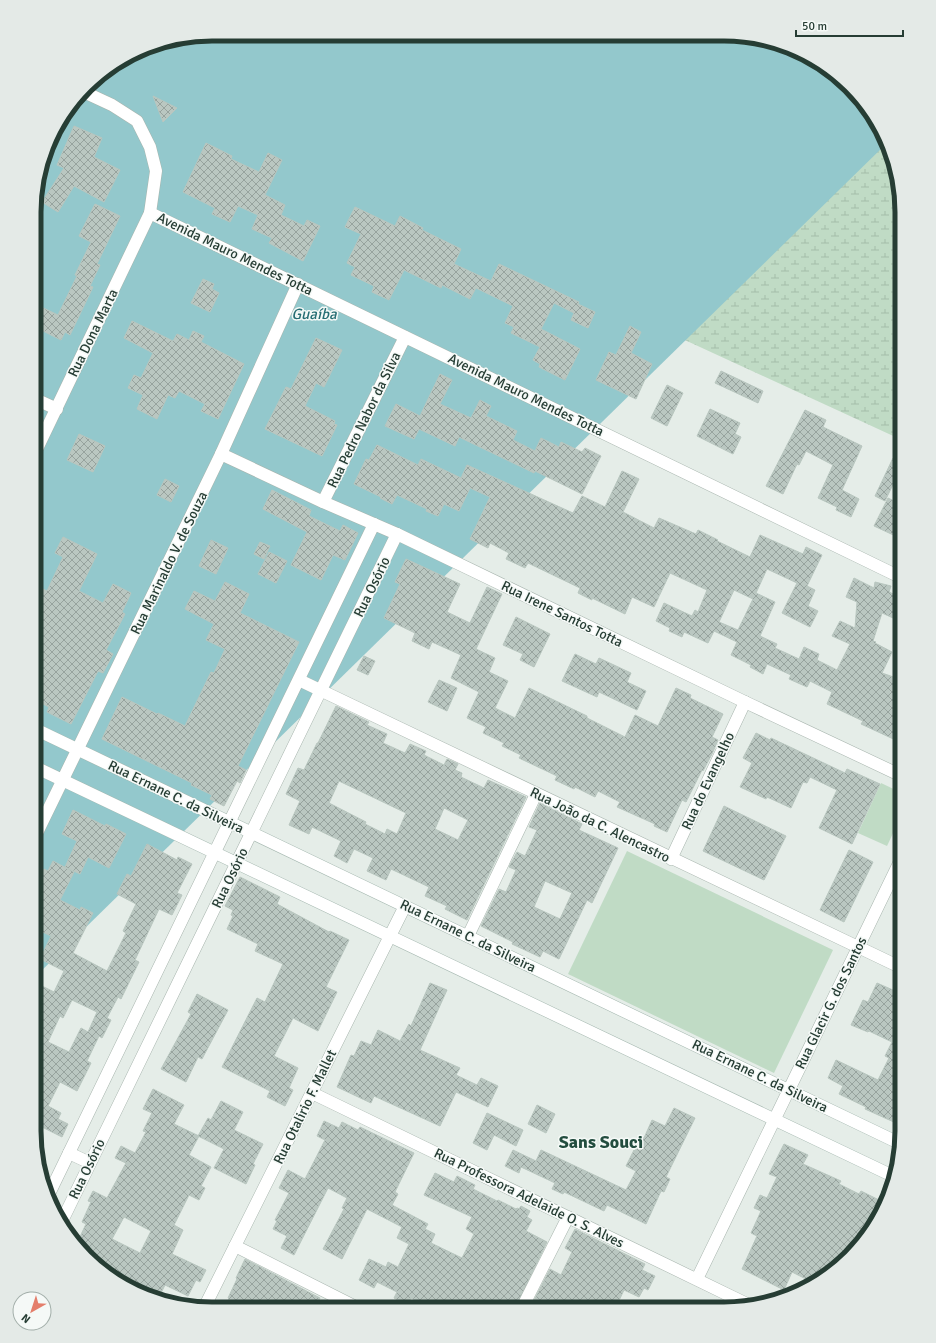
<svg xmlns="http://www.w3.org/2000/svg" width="936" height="1343" font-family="Signika,sans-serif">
<defs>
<pattern id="wetland-marsh" width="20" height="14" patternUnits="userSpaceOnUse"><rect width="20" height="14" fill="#c0dbc5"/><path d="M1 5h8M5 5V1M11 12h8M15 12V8" fill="none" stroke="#a5bdaa"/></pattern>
<pattern id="building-cross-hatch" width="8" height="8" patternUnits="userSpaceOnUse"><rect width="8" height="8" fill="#bac7c1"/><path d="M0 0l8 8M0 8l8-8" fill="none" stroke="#97a39e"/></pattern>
</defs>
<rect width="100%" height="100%" fill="#e5ede8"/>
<polygon fill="url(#wetland-marsh)" points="212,34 748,36 792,47 832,71 884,133 902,212 902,440 663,330 154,44"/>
<g fill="#c0dbc5">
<polygon points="881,783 902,793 902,814 887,846 858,833"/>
<polygon points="627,851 833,950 774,1073 568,974"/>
</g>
<polygon fill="#93c8cc" points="212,34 748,36 792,47 832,71 884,133 886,144 34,978 36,188 58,123 95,78 154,44"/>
<g fill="url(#building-cross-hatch)" stroke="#b8c6bf" fill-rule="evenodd">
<polygon points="153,96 177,108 163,122"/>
<polygon points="74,126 102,138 94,157 120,170 104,202 74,186 58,212 42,202 64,168 57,165"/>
<polygon points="206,143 232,156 231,159 259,172 268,153 282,160 265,195 285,205 281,215 304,226 307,220 320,226 303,261 269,243 272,238 252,229 258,215 238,206 230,222 212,214 215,208 183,192"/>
<polygon points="95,204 120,216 97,264 100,265 90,286 93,287 70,335 65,332 61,340 35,327 35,304 58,315 77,276 75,275 91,242 79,236"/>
<polygon points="355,207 395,226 400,216 423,228 422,230 461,249 454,264 491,281 499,264 579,302 578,305 578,304 595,312 588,328 571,320 574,313 554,303 541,329 580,349 565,380 539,367 540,364 533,360 540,347 511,333 514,327 505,323 513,306 476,288 470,299 442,285 441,288 404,270 389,300 372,292 374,286 351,275 355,267 347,263 361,234 345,227"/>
<polygon points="203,279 214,284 212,289 219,293 210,312 191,303"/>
<polygon points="132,321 173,341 177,334 189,340 193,331 204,336 201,342 244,364 218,419 201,411 205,404 179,391 175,398 168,395 157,419 137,409 143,395 128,388 134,375 141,378 153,353 124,338"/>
<polygon points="630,326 641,332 631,353 652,364 636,399 596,380 609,352 616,355"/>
<polygon points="316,338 342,350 324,387 316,383 305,406 335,421 334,424 337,425 322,456 265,429 286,387 291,389"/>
<polygon points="721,371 763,391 758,403 715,383"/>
<polygon points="440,374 452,380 440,404 471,418 480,400 491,406 486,416 517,431 513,440 535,451 541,438 559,447 561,442 582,452 585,448 601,456 582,494 535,471 534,473 459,437 455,446 419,429 414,439 385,426 396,404 420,416"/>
<polygon points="667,385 683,393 667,426 651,418"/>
<polygon points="710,409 740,423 735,434 741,437 733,454 697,436"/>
<polygon points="805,410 826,420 823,427 862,446 842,490 859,499 851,517 836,510 837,507 818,498 833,465 806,451 799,465 797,464 783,494 766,486"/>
<polygon points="79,434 105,446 93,472 67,460"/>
<path d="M377,445L418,465L421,459L461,478L467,465L573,513L582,496L605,507L622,471L639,479L623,512L654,528L659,518L696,534L698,530L718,540L717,541L750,557L760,535L803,554L806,547L822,555L807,586L815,590L808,606L818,611L810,627L782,613L797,583L767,569L756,593L775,602L760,636L777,644L775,648L799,659L804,647L819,654L817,660L837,670L850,644L832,636L840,621L855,628L857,602L846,597L854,578L874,588L875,582L891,586L889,592L902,598V622L882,613L873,641L876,642L875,643L892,652L882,673L902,680V743L861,724L863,721L827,704L832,692L810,681L807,687L789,679L791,675L767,664L763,674L750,667L751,665L731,655L737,642L714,631L708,643L684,632L682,637L669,631L670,628L656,621L664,603L692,616L695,610L698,612L707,590L670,573L654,607L632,597L625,614L592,598V600L578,593L580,588L528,563L525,568L506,559L509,553L490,543L488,548L470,539L490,497L470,488L459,511L444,504L438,516L426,511L427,509L397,495L392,504L380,498L381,497L354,484L366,459L369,460ZM734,590L753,599L738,630L719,622Z"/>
<polygon points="893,458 902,462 902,466 885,501 875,496"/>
<polygon points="165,479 179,486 171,502 157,495"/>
<polygon points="272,490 311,510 309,516 340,531 343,525 358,533 345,560 333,555 321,580 291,565 307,532 263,509"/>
<polygon points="888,498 902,505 902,539 874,526"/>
<polygon points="63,537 97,554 79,591 103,603 113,584 131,593 122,612 125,614 106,650 113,654 103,673 98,671 71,724 47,712 49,707 35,700 35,585 47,591 63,557 55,553"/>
<polygon points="211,540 228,548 216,574 199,566"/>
<polygon points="260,542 270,546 264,559 254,554"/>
<polygon points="269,552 287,561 276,583 258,574"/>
<polygon points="406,559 460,584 447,612 470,623 487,587 502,594 476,649 495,658 489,672 508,681 495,708 515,718 529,688 587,716 587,718 625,737 635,715 658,726 676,688 691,695 690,698 723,714 712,737 718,740 712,754 703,771 702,770 686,802 682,800 667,832 654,826 655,824 617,807 620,802 598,791 595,797 575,787 574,789 555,780 557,776 519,758 521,755 502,746 504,743 483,733 486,727 467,718 479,692 451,678 461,655 432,642 429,649 412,641 415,633 384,618 400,584 395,582"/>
<polygon points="225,582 249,594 240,613 299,642 238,766 246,770 240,783 237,781 224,806 210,799 212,795 191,785 192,783 102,739 122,697 157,714 158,713 185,726 211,672 214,673 225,649 206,640 214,624 185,609 194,591 215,601"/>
<polygon points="516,617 550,634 534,667 520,660 523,654 503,645"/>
<polygon points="575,654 596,664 599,658 631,673 627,682 646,691 637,710 599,692 597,697 562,681"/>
<polygon points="364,656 375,661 368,675 357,670"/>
<polygon points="439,680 457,688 447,711 428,702"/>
<path d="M336,706L369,722L367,725L387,734L383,743L405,753L410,744L426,751L424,755L444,765L447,759L458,764L455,770L462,773L461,777L484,788L488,780L526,797L467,920L445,909L447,906L425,896L429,887L391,869L386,880L367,871L373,858L354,849L347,863L334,856L341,841L312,827L309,834L289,825L300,801L286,794L298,768L304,770L317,743H318ZM339,781L406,813L397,834L387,829L385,834L365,824L366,822L329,803ZM444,808L468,820L458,840L435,829Z"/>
<polygon points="756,733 770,740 771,738 845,773 847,769 880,784 852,844 819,828 837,790 810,777 807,783 803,782 791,808 767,797 766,799 740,787 752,763 743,758"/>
<path d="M540,803L582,824L579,830L618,848L592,903L587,900L559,959L543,951L540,957L512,944L513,942L481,926L499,889L506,892L516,870L509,867L517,852L525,856L537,830L529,827ZM545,881L572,893L560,919L534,907Z"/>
<polygon points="724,806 786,836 764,880 703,851"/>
<polygon points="73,810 105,826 106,824 126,834 109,868 88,857 80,874 65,867 77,841 62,834"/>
<path d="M147,844L177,860L178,857L192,864L177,893L182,895L172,915L159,909L135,960L139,962L121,999L118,997L107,1018L111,1020L102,1038L99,1036L87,1061L91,1063L77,1091L60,1082L48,1106L61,1113L58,1119L68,1124L62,1137L34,1123V982L54,992L64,971L40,959L51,936L34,928V888L44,869L48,871L53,861L74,872L60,900L80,910L81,907L93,913L73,953L107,971L126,933L123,931L136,904L117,894L127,874L131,876ZM72,1000L97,1012L88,1032L81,1028L69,1052L48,1042L60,1016L63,1018Z"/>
<polygon points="849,850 873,862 844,922 820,910"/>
<polygon points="240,877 280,897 277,904 329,932 330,931 349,940 326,987 337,992 318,1031 293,1018 274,1056 298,1068 289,1088 293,1090 285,1106 267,1097 270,1091 222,1067 257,998 265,1002 283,964 255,951 258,944 227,929 233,916 231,915 233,910 225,906"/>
<polygon points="430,983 447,990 420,1050 460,1068 456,1075 477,1085 481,1078 498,1086 488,1107 456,1092 440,1126 374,1096 371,1103 337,1087 351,1055 354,1056 361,1041 371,1045 378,1030 400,1041 409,1024 411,1026"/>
<polygon points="877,983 902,994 902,1112 896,1123 865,1109 866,1107 839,1094 843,1086 828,1078 836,1060 878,1080 889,1058 885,1056 892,1042 869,1031 868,1032 851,1025 863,1000 868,1002"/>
<polygon points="197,994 228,1010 202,1059 198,1057 186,1082 161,1069 191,1014 188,1012"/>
<path d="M153,1089L184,1105L174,1124L199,1136L189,1155L211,1167L201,1186L205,1188L199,1200L189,1195L174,1225L183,1230L172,1254L206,1270L200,1282L196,1280L188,1296L165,1285L158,1299L144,1296L104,1272L78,1241L86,1224L82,1222L91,1202L88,1201L93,1191L107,1198L126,1163L115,1158L121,1146L135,1153L146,1132L143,1131L152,1113L143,1109ZM124,1217L151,1231L140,1253L112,1239Z"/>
<polygon points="221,1101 243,1112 234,1130 263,1144 253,1164 255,1165 246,1184 214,1168 224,1149 198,1136 208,1118 211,1120"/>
<polygon points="537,1105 555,1114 546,1133 528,1124"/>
<polygon points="674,1108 695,1118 666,1177 670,1179 664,1192 661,1191 646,1224 607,1205 604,1211 564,1192 563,1194 552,1189 555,1183 521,1167 519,1173 505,1166 513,1150 536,1161 541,1150 626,1190 636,1171 626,1166 634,1150 635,1151 642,1137 644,1138 652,1120 665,1126"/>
<polygon points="487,1113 523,1130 516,1146 494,1135 487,1150 473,1143"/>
<polygon points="324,1121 339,1128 342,1122 358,1130 360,1127 414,1153 395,1192 398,1194 392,1205 428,1224 425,1229 435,1234 431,1243 462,1258 474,1234 466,1229 472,1217 424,1195 435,1173 454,1182 457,1176 475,1185 473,1189 497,1201 498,1200 516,1209 517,1208 519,1209 521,1206 530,1211 527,1217 532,1220 526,1231 547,1242 515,1308 431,1308 411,1298 407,1305 394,1298 397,1292 377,1282 374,1288 359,1280 369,1259 386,1267 388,1262 398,1267 409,1244 397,1238 402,1227 367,1209 342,1259 323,1249 344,1209 342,1208 347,1198 328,1188 294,1255 281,1248 287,1236 273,1229 277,1221 275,1220 289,1193 279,1188 288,1170 305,1179 325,1140 317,1136"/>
<polygon points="784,1144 808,1155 803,1164 841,1181 839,1184 859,1194 861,1191 885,1203 872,1230 841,1265 814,1283 792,1272 784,1290 742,1269 757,1236 751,1233 761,1211 754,1208 760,1195 767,1198 777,1177 769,1174"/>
<polygon points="575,1229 645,1264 642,1270 655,1276 648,1290 644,1288 639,1297 624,1290 615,1309 530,1308 550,1269 561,1275 572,1252 565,1248"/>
<polygon points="245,1259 320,1298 315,1308 225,1308 229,1299 228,1298 237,1279 236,1278"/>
</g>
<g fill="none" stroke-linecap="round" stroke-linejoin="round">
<defs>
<g id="street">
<polyline points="150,213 902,578"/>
<polyline points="35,399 57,409"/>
<polyline points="35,453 150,213 156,171 150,147 137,121 112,105 84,92"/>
<polyline points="221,454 323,502 397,534 745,702 902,776"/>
<polyline points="323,502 405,337"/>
<polyline points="299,680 902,968"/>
<polyline points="34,839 221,454 298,284"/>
<polyline points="671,859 745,702"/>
<polyline points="468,936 536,794"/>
<polyline points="312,1093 747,1304"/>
<polyline points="69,1153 90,1163"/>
<polyline points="49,1194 374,524"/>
<polyline points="62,1221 397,534"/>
<polyline points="235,1246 358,1308"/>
<polyline points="697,1279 902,857"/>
<polyline points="204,1308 405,906"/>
<polyline points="522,1308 568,1217"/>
</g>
<g id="secondary">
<polyline points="35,729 901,1144"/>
<polyline points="35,767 895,1177"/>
</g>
</defs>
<use href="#street" stroke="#a8b5ae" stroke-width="13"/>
<use href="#secondary" stroke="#a4b7af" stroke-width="13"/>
<use href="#street" stroke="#fff" stroke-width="12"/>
<use href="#secondary" stroke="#fff" stroke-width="12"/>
</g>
<g text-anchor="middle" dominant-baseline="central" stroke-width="3" stroke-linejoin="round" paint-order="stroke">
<g font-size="14" fill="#263d34" stroke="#f5f9f7">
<text transform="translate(235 254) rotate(26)">Avenida Mauro Mendes Totta</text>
<text transform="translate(93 333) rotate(-64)">Rua Dona Marta</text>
<text transform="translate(526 395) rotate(26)">Avenida Mauro Mendes Totta</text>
<text transform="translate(364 420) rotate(-64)">Rua Pedro Nabor da Silva</text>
<text transform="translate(169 563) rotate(-64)">Rua Marinaldo V. de Souza</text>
<text transform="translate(372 587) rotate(-64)">Rua Osório</text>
<text transform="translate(562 614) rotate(26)">Rua Irene Santos Totta</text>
<text transform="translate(708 781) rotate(-65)">Rua do Evangelho</text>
<text transform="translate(176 797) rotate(26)">Rua Ernane C. da Silveira</text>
<text transform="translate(600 825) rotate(26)">Rua João da C. Alencastro</text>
<text transform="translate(230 878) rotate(-64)">Rua Osório</text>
<text transform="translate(468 936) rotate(26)">Rua Ernane C. da Silveira</text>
<text transform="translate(831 1003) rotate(-64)">Rua Glacir G. dos Santos</text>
<text transform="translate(760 1076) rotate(26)">Rua Ernane C. da Silveira</text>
<text transform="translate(305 1107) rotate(-64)">Rua Otalirio F. Mallet</text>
<text transform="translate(87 1169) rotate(-64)">Rua Osório</text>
<text transform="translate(529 1198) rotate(26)">Rua Professora Adelaide O. S. Alves</text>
</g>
<g font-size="15" font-style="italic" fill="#256d73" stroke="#f5f9f7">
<text x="314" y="314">Guaíba</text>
</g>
<g font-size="18" font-weight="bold" fill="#234d3f" stroke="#f5f9f7">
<text x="601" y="1142">Sans Souci</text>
</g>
</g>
<path d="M0 0H936V1343H0ZM212 41H724A171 171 0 0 1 895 212V1131A171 171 0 0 1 724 1302H212A171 171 0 0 1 41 1131V212A171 171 0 0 1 212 41Z" fill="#e4eae7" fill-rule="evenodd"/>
<path fill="none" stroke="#263d34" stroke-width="5" d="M212 41H724A171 171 0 0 1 895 212V1131A171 171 0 0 1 724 1302H212A171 171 0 0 1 41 1131V212A171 171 0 0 1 212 41Z"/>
<g transform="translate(32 1311) rotate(219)"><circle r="19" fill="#f5f9f7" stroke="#a2aea9"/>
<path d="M0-3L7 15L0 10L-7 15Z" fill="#e47e6b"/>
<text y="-6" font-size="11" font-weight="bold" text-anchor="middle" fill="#263d34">N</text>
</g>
<path d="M796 30v6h107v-6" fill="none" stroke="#263d34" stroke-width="2"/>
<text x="802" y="30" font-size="12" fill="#263d34" stroke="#f5f9f7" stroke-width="3" paint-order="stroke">50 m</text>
</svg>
